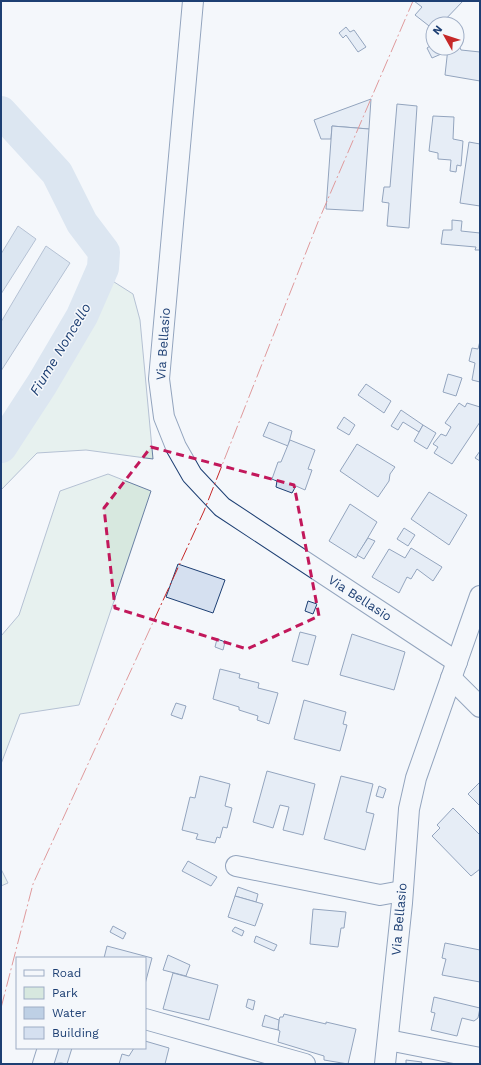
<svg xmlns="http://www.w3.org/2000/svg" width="481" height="1065" font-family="'Work Sans',sans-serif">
<rect width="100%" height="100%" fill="#f4f7fb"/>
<g fill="#d7e8df" stroke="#687fa3">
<polygon points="111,280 133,294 140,320 153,459 86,450 37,453 1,490 1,447 42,384 82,316 95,288"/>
<polygon points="108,474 151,491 79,705 20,714 1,764 1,636 19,615 60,491"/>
<polygon points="1,869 8,883 1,886"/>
</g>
<g fill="#bed0e5" stroke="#687fa3">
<polygon points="18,226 36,239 1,294 1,254"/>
<polygon points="46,246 70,263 1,371 1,322"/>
</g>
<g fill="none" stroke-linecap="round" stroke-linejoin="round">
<polyline stroke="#bed0e5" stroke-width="32" points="1,112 57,173 82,223 104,252 103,268 82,316 42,384 1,447"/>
</g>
<g fill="#d5e0f0" stroke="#1d3f73">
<polygon points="414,1 463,1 441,24 433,24 433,29 415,15 422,7"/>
<polygon points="346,27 350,32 354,30 366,47 358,52 346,35 343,38 339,33"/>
<polygon points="457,41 461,50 480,52 480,81 445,75 448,48 457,48"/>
<polygon points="433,44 433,48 448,48 448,51 432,58 427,48"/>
<polygon points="371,99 369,129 332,126 331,139 321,139 314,120"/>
<polygon points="397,104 417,106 409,228 387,226 389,203 382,202 384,187 390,187"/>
<polygon points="433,116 454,117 453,139 463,141 461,166 457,165 456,172 450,171 451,160 438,159 438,153 429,151"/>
<polygon points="332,126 369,129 363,211 326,209"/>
<polygon points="469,142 480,144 480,206 460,203"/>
<polygon points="452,220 462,221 461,231 480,233 480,250 475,250 476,247 441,244 443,230 452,230"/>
<polygon points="480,341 480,382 472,380 475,363 469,361 472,348 478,349"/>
<polygon points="448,374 462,378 456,396 443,392"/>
<polygon points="366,384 391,401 384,413 358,395"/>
<polygon points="459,403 465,407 467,403 480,407 480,422 452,464 434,453 438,447 433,444 441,434 446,436 451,427 445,423"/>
<polygon points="401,410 423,425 419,432 403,422 398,430 391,426"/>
<polygon points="344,417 355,425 349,435 337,428"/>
<polygon points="269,422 292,431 288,446 263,436"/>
<polygon points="423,425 436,433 427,449 414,441"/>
<polygon points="290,440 315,450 308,469 312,470 305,490 296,486 292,493 276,487 277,481 272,479 278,462 281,462"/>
<polygon points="357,444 395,467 390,474 389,481 378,497 340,471"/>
<polygon points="480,451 480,461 475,458"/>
<polygon points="429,492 467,515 449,545 411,519"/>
<polygon points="350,504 377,522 356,558 329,541"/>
<polygon points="404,528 415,535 408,546 397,539"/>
<polygon points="368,538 375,541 364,559 357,555"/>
<polygon points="411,548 442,567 433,581 417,569 411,579 407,577 399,593 372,577 389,549 405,558"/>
<polygon points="178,564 225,580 213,613 166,597"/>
<polygon points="308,601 317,604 313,614 305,611"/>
<polygon points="300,632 316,636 308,665 292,661"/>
<polygon points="352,634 405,652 394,690 340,675"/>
<polygon points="217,639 225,642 223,650 215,647"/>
<polygon points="220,669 240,674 239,678 259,683 258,688 278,693 269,724 257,720 258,716 239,710 239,707 213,699"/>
<polygon points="304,700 346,712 343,724 347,725 340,751 294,739"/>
<polygon points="176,703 186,706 182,719 171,715"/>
<polygon points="267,771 315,784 303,835 283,830 289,807 280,805 273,828 253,822"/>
<polygon points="200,776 230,784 225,806 232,808 227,828 223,827 220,838 217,837 215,843 196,839 198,834 182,830 190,797 195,798"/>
<polygon points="341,776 373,784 366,812 374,814 365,850 324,839"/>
<polygon points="480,782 480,806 468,794"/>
<polygon points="379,786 386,789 383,798 376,796"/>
<polygon points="453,808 480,835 480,869 471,876 432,836 440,828 437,825"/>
<polygon points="188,861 217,877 211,886 182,871"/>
<polygon points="238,887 258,894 256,902 235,896"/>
<polygon points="235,896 263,904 255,926 228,917"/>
<polygon points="313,909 346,912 344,928 341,928 338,947 310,944"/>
<polygon points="113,926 126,933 123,939 110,932"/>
<polygon points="235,927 244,931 242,936 232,931"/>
<polygon points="256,936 277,945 274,951 254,942"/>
<polygon points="445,943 480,950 480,982 442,975 446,959 442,958"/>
<polygon points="107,946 152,958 145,984 145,958 104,958"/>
<polygon points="168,955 190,965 186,976 163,970"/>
<polygon points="173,973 218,985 209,1020 163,1009"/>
<polygon points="434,997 480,1008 478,1018 474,1021 462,1018 457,1036 431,1030 435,1013 431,1012"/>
<polygon points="248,999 255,1001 253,1010 246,1007"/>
<polygon points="284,1014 326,1024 326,1022 356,1029 348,1064 324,1060 324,1056 278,1042 280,1031 278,1030 279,1020 280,1017 283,1017"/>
<polygon points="265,1015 279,1020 278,1030 262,1026"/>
<polygon points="145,1041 169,1048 165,1064 119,1064 122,1054 129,1056 134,1048 145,1048"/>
<polygon points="55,1048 72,1048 67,1064 61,1063 51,1064"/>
<polygon points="406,1060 422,1062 421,1064 406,1064"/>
</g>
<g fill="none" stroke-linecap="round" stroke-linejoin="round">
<defs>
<g id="minor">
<polyline points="193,1 159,379 164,417 176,447 192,475 222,507 457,662"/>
<polyline points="451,678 480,707"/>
<polyline points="236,866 380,895 402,891"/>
<polyline points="145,1019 305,1064"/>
<polyline points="388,1040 480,1058"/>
<polyline points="43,1064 48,1048"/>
<polyline points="385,1064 402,903 409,809 416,778 480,596"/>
</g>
</defs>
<use href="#minor" stroke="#1d3f73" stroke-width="22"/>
<use href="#minor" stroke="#f4f7fb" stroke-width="20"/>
<polyline stroke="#c62828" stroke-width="1" stroke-dasharray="14 3 2 3" stroke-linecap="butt" points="1,1008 33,884 204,511 318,222 413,1"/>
</g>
<path d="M0 0H481V1065H0ZM151,447L294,485L319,616L247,649L115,608L104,508Z" fill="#f4f7fb" fill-opacity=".55" fill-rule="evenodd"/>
<path fill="none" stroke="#c2185b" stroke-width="3" stroke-dasharray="8 5" stroke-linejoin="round" d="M151,447L294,485L319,616L247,649L115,608L104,508Z"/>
<g text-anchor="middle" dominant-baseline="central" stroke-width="3" stroke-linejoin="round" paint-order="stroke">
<g font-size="13" fill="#1d3f73" stroke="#f4f7fb">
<text transform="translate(163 344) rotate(-86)">Via Bellasio</text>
<text transform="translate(360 598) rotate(33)">Via Bellasio</text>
<text transform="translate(399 919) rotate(-85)">Via Bellasio</text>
</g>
<g font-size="14" font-style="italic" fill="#1d3f73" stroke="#f4f7fb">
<text transform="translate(60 349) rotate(-59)">Fiume Noncello</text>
</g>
</g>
<rect width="481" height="1065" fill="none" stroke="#1d3f73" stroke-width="4"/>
<rect x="16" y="957" width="130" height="92" fill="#f4f7fb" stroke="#9eadc5"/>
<rect x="24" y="970" width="20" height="6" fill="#f4f7fb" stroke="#9eadc5"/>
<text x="52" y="977" font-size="12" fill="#1d3f73">Road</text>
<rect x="24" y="987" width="20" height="12" fill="#d7e8df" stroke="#9eadc5"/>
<text x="52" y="997" font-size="12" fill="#1d3f73">Park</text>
<rect x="24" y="1007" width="20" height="12" fill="#bed0e5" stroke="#9eadc5"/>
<text x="52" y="1017" font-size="12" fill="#1d3f73">Water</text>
<rect x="24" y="1027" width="20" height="12" fill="#d5e0f0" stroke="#9eadc5"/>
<text x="52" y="1037" font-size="12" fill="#1d3f73">Building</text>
<g transform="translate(445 36) rotate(309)"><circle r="19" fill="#f4f7fb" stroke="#9eadc5"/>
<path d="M0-3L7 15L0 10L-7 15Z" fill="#c62828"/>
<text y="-6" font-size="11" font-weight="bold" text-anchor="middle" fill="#1d3f73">N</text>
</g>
</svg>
